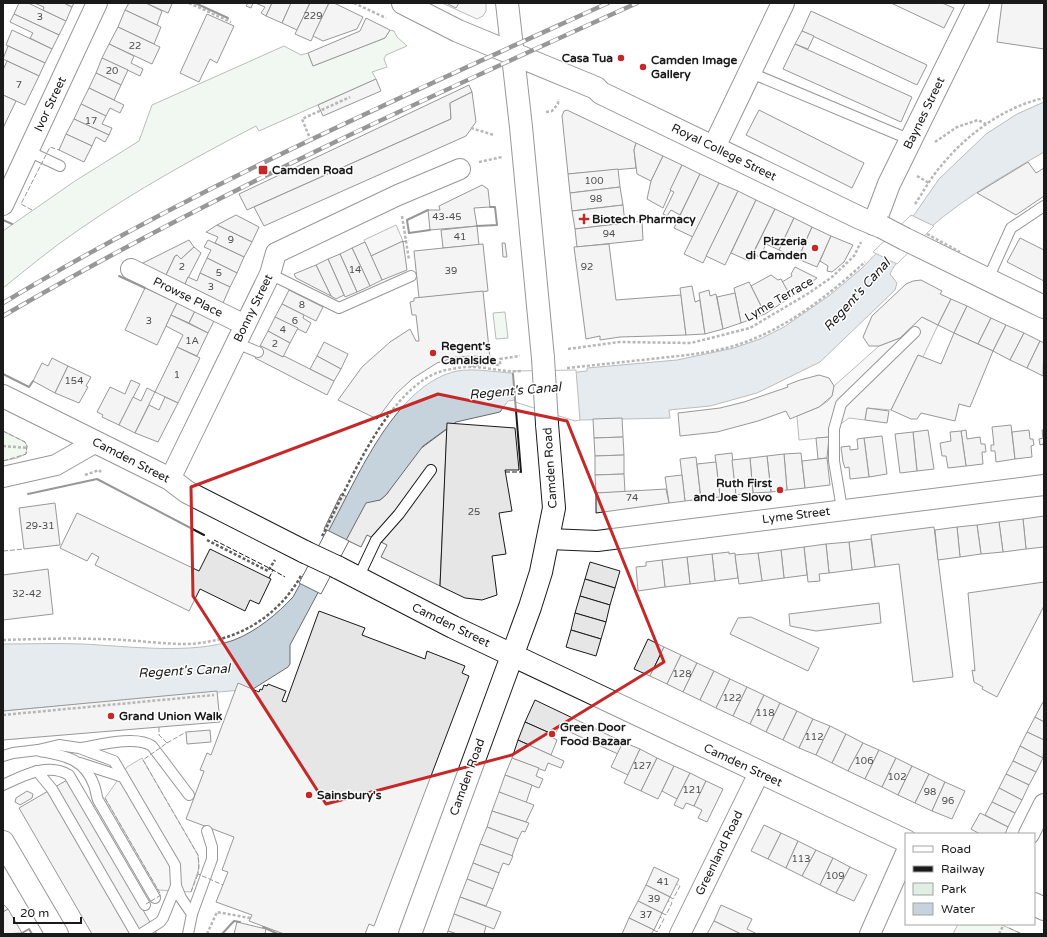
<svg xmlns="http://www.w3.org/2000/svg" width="1047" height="937" font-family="'Varela Round',sans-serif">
<rect width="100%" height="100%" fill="#fff"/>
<g fill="#e0efe3" stroke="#6a6a6a">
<path d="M390,30L394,31L397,37L407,46L386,55L384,59L387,67L372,72L376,79L259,131L256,126C196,157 136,190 80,229C53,247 28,268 3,288V231L75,181L139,141L152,105L284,46L301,55L308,53L313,66L385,38Z"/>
<polygon points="505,312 508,338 496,339 493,313"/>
<polygon points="3,431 25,442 27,446 26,454 17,458 3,461"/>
<polygon points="958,924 1000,924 1022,934 953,934"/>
</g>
<g fill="#ededed" stroke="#6a6a6a">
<polygon points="442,3 486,3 486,11 483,16 477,19"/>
<polygon points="396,225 403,241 371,256 364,240"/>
<polygon points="922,317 938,325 923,357 918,355 891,410 867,408 865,420 849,418 834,429 829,437 799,440 797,416 819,407 828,401 832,396 834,386 879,346 900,338"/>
<polygon points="447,429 440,586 381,557 387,545 367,535 361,547 324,529 341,494 358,502 380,500 386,495 416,452"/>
<polygon points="142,758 198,855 199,868 191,892 158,890 105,798 127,767"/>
</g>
<path fill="#c6d2dc" stroke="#6a6a6a" d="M1044,102V152C998,179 951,205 914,243C905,253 896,261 890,274L897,283L895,290L820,362L757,393L710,406L669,410L670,418L580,420L515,400L508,401L500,412L456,422L423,446L386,495L380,500L366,503L290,645V664L288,667L253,689L3,711V644C29,644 56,643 82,644C126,646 193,655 234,640C257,631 277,614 293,597C309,568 325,538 340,509C364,463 401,383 457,371C474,368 494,372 511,373C536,375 562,374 587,371V368L677,360L734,348L760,339L784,327L830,295L861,269L914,215L939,179L986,134L1017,114Z"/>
<g fill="#fff" stroke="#6a6a6a">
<polygon points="911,215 934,226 897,264 873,252"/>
<polygon points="576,370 580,420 575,421 515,402 513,371"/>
<polygon points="327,530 349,541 321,594 299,583"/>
</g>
<g fill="#e6e6e6" stroke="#1a1a1a">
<polygon points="19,3 28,3 66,21 59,35 14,14"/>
<polygon points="34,3 64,3 72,7 66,21 43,10 44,7"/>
<polygon points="64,3 74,3 72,7"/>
<polygon points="129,3 146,3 162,11 157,25 125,10"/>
<polygon points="146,3 171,3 172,4 168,13"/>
<polygon points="248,3 253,3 251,8 246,6"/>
<polygon points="255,3 272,3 266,16 261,13 265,7"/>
<polygon points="272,3 291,3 282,23 266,16"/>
<polygon points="291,3 310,3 297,30 282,23"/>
<polygon points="310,3 329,3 311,41 295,34"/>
<polygon points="329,3 334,3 363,17 357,29 323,41 313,36"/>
<polygon points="446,3 459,3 456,8"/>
<polygon points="891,3 942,3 954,8 944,28"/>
<polygon points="1002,3 1044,3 1044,49 997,42"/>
<polygon points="125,10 161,27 154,44 118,27"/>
<polygon points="811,11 927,65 917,85 802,31"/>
<polygon points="14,14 59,35 52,49 30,38 33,33 10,22"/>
<polygon points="207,14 234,26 217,63 210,59 199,82 180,73"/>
<polygon points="366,18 390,30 385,38 313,66 308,53 360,31"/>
<polygon points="118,27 160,47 152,64 109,44"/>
<polygon points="12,30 52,49 45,63 6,45"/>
<polygon points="802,31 814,36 808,49 795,44"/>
<polygon points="109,44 134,56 131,63 143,69 140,76 102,58"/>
<polygon points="795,44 912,97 901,122 783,69"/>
<polygon points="8,46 45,63 39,76 3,59"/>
<polygon points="102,58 128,70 121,85 96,73"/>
<polygon points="7,61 39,76 25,105 3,95 3,70"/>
<polygon points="96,73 121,85 114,100 89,88"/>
<polygon points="376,79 381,91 323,116 318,105"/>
<polygon points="469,85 472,92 450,103 451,119 247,210 239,194"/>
<polygon points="89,88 124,105 120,113 110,108 106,116 81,104"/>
<polygon points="472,92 476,122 466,136 264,226 254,207 451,119 450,103"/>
<polygon points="3,95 16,101 3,128"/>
<polygon points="81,104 106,116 102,124 112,128 109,135 74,119"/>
<polygon points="567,110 636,143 634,150 636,168 568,174 562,116 564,111"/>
<polygon points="759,110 864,163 852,188 746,135"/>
<polygon points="74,119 109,135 105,142 96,137 92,146 66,134"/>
<polygon points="66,134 92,146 84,162 59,150"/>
<polygon points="636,143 663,156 651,181 637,174 634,150"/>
<polygon points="663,156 682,165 663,208 647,199 651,181"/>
<polygon points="1028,162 1036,173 1044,168 1044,196 1016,215 977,193"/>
<polygon points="682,165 700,174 680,215 671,210 667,216 663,214 674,192 670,190"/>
<polygon points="618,169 620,187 570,193 568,174"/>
<polygon points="700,174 719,183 693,237 674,228"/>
<polygon points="719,183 738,191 703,263 684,254"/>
<polygon points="482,185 488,189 490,207 474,208 477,226 430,230 428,210 440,210 439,206"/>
<polygon points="620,187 623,205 572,211 570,193"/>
<polygon points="738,191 756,200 725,265 706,256"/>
<polygon points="756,200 775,209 749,261 731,253"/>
<polygon points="623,205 625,223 575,229 572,211"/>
<polygon points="775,209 794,218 779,250 766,244 760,257 753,254"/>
<polygon points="236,215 259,227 252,242 217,225"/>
<polygon points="794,218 812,227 798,259 779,250"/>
<polygon points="642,221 643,240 577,247 575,229"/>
<polygon points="217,225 252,242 244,257 215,243 218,237 206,232"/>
<polygon points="477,226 479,245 443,248 441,230"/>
<polygon points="812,227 831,236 817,267 798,259"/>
<polygon points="831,236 853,245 844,262 832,272 827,271 828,266 820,261"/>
<polygon points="1020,238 1044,250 1044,281 1007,262"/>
<polygon points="189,240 194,247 181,259 177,255 175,256 166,275 141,264"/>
<polygon points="208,240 244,257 237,273 207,258 211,250 204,247"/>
<polygon points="403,241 407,270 382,280 371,256"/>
<polygon points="365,242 382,280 370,286 352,248"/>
<polygon points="502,243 505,243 507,257 503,257"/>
<polygon points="483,244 488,291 419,298 414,251"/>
<polygon points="609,244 616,300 681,295 686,335 620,337 600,340 600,336 586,339 574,247"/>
<polygon points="194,247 201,253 185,284 166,275 175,256 177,255 181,259"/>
<polygon points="352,248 370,286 357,292 340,254"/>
<polygon points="340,254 357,292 345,297 328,259"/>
<polygon points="207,258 237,273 230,287 200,273"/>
<polygon points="328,259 344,295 336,299 331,296 316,265"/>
<polygon points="316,265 331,296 296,278 294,274"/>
<polygon points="795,267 817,278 791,297 782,282 792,276 791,274"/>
<polygon points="200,273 230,287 223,303 185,284 188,277 197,281"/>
<polygon points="771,275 778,280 781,279 791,297 765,314 751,286"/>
<polygon points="921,280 942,291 940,294 951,299 938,325 922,317 900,338 879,346 869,346 863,337 872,316 906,284 913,281"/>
<polygon points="749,282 765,314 741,323 734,288"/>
<polygon points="692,286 695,302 700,300 705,334 686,335 680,288"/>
<polygon points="145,288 177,303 157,345 125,330"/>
<polygon points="289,290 323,307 316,321 282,304"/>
<polygon points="709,290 710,296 716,294 723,329 705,334 699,293"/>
<polygon points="483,291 490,358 474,356 456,357 437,363 412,379 396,394 377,419 338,400 362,367 390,342 410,329 416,341 419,341 416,315 412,315 410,302 414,301 414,298"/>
<polygon points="735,293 741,323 723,329 717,297"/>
<polygon points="951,299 967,306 954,333 938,325"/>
<polygon points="177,303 195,311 189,323 171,315"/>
<polygon points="282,304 304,315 303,318 311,323 306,333 275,317"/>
<polygon points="967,306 991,318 978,344 954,333"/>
<polygon points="195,311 214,321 208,333 189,323"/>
<polygon points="171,315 208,333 197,356 177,347 183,335 166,326"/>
<polygon points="275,317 298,328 290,343 268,331"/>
<polygon points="991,318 1006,325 993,351 978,344"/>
<polygon points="1006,325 1024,333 1010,360 993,351"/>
<polygon points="268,331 290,343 283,357 260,346"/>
<polygon points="954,333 993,351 970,407 959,404 955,421 921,413 917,419 911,419 891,410 918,355 941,364"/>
<polygon points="1024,333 1040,341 1027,368 1010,360"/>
<polygon points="1040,341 1044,343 1043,376 1027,368"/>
<polygon points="324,342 348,354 341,369 317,356"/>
<polygon points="261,346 283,357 284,356 334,381 327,395 255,358"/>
<polygon points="177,347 200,358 178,403 155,392"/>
<polygon points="317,356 341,369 334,381 310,369"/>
<polygon points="52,358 68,366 55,393 33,381 42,363 48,366"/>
<polygon points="68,366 91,377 86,386 88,387 79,403 55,393"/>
<polygon points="819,375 829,378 834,386 832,396 819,407 790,419 786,411 758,421 717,432 680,436 678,413 720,408 744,402 788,387 787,385 800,380"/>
<polygon points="131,380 140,384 119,425 102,417 103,415 97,412 110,387 125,394"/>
<polygon points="147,388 155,392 135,433 119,425 133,397 141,401"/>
<polygon points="165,397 178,403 158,442 135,433 149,405 159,410"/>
<polygon points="867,408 889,411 887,423 865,420"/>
<polygon points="622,418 623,437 594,438 593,419"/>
<polygon points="447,423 515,428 519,470 505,470 512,511 499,513 506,554 492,556 497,595 482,600 465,598 440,586"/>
<polygon points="1011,425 1015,459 996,462 995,451 991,451 991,445 994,445 992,427"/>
<polygon points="928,430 934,469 917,471 913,432"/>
<polygon points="966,430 967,439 980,437 981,444 985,444 986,452 982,452 983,464 966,466 961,431"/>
<polygon points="1029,430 1030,439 1033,439 1034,445 1031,446 1032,457 1015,459 1012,432"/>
<polygon points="1042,430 1044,430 1044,449 1043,444 1040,445 1039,439 1043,438"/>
<polygon points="961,431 966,466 948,468 946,456 942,456 940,443 951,441 950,432"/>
<polygon points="913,432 917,471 900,473 895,434"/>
<polygon points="882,436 887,474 869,477 864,438"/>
<polygon points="623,437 624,455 595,456 594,438"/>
<polygon points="829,437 827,458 818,459 816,438"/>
<polygon points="864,438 869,477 850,479 849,467 845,468 843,462 841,447 850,446 850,450 858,449 857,439"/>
<polygon points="732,453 736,495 720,497 715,455"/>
<polygon points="801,453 805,488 787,490 784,454"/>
<polygon points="784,454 787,490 771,492 767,456"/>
<polygon points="624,455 624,474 595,475 595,456"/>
<polygon points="767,456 771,492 753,493 750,458"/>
<polygon points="696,457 701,499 685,501 680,459"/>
<polygon points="750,458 753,493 736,495 732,460"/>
<polygon points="827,458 830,485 805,488 802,461"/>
<polygon points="716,462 720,497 701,499 697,464"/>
<polygon points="624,474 625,492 596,493 595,475"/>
<polygon points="682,475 685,501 669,503 665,477"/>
<polygon points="666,489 669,503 596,513 596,493"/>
<polygon points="55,503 60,545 24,549 19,508"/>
<polygon points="77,513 199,571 210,549 271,579 259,604 250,600 245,611 200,589 189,611 95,565 99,557 95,555 92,553 87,561 60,548"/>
<polygon points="1044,516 1044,547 1026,549 1023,519"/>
<polygon points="1023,519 1026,549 1003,552 999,522"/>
<polygon points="999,522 1003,552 981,554 977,525"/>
<polygon points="977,525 981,554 960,557 957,527"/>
<polygon points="934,527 953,677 913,682 899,564 875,567 871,535"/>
<polygon points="957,527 960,557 938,560 935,530"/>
<polygon points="871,539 875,567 852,570 849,542"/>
<polygon points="849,542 852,570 829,573 826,544"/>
<polygon points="826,544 829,573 819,574 820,581 808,582 804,547"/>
<polygon points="804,547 807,575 784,578 781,550"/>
<polygon points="781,550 784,578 762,581 758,553"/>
<polygon points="729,552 729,554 735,553 738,578 715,581 712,554"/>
<polygon points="758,553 762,581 739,584 735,555"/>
<polygon points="712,554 715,581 690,584 687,557"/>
<polygon points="687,557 690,584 665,587 662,560"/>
<polygon points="662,560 665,587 638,591 636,567 646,566 646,562"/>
<polygon points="590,562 620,571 615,588 585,579"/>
<polygon points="48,569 53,614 3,620 3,575"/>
<polygon points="585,579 615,588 610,605 580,596"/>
<polygon points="1044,582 1044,606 997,697 982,689 983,687 974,682 972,670 975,671 968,593"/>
<polygon points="580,596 610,605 606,622 575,613"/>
<polygon points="879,603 881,623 816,631 790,626 789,614"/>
<polygon points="319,611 365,628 362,635 425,659 427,651 465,666 462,673 469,676 374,926 369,924 365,934 284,934 249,921 252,915 216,902 228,872 222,870 234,837 186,819 204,771 200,770 207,753 211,755 238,683 259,692 260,689 262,690 264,685 267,686 268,684 286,691 282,701 286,702"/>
<polygon points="575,613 606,622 601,639 571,630"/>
<polygon points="751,617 819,648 808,671 730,634 738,618"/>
<polygon points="571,630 601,639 596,656 566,647"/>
<polygon points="648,639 664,647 650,676 634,669"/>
<polygon points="664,647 681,655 667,684 650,676"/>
<polygon points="681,655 697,663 683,692 667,684"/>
<polygon points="697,663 714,671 700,700 683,692"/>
<polygon points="714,671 730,679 716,708 700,700"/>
<polygon points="730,679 747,687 733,716 716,708"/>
<polygon points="747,687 764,695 750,724 733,716"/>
<polygon points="217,691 220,722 3,740 3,711"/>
<polygon points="764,695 780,703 766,732 750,724"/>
<polygon points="535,700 623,742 618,754 559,727 554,735 525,722"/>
<polygon points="1043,702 1044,703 1044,722 1035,717"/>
<polygon points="780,703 797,711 783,740 766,732"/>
<polygon points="797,711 813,719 799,748 783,740"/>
<polygon points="1035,717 1044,722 1044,740 1027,732"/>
<polygon points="813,719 830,726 816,755 799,748"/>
<polygon points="525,722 552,734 551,737 557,740 551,755 518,740"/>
<polygon points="830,726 846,734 832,763 816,755"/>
<polygon points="210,730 211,742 187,744 186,732"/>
<polygon points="1027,732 1044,740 1043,758 1020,746"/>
<polygon points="846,734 863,743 848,771 832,763"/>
<polygon points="518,740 564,761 561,768 548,763 545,771 512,758"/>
<polygon points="623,742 640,749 628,775 611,767"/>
<polygon points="863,743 879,750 865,779 848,771"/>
<polygon points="1020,746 1043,758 1036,772 1013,761"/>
<polygon points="640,749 657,758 641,791 624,783"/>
<polygon points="879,750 896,758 882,787 865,779"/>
<polygon points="512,758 539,768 536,776 543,779 539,788 505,775"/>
<polygon points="657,758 674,766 658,799 641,791"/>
<polygon points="896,758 912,766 898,795 882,787"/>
<polygon points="1013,761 1036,772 1029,785 1006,774"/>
<polygon points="674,766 690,773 677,799 662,791"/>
<polygon points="912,766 929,774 915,803 898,795"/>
<polygon points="690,773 706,781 694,806 686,803 683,809 674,805"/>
<polygon points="929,774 945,782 932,811 915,803"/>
<polygon points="1006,774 1029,785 1022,800 999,788"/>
<polygon points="505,775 532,785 526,803 499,792"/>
<polygon points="67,780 157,934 92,934 19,808"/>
<polygon points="706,781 723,789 707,822 698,818 702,810 694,806"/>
<polygon points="945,782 965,791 952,819 932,811"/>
<polygon points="999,788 1022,800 1015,813 992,802"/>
<polygon points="27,791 33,794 32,798 20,805 15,802 16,798"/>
<polygon points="499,792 534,805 526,822 492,811"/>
<polygon points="992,802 1015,813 1008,827 985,815"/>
<polygon points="492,811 529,823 525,832 522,831 518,839 487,827"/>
<polygon points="980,813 1008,827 1005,834 980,834 971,829"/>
<polygon points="764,825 781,833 768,859 751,851"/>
<polygon points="487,827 518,839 512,856 480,844"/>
<polygon points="781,833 798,841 786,868 768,859"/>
<polygon points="798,841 816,850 802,876 786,868"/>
<polygon points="480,844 513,856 509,865 503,863 499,873 473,863"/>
<polygon points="816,850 833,858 820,885 802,876"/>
<polygon points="833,858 850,867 836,893 820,885"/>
<polygon points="473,863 499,873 493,889 467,879"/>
<polygon points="654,867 679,879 670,897 646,885"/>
<polygon points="850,867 867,875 854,901 836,893"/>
<polygon points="467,879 493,889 486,906 460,897"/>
<polygon points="646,885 670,897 662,913 638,901"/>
<polygon points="460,897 501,912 494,929 454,914"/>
<polygon points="638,901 662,913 654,930 629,918"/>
<polygon points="3,904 8,909 3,912"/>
<polygon points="721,905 752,919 747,929 757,934 741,934 714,921"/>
<polygon points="8,909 22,933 3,934 3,912"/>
<polygon points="454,914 486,926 484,934 457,934 448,931"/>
<polygon points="629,918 654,930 651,934 622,934"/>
<polygon points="714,921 741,934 707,934"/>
<polygon points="237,922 266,929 265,934 234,934"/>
<polygon points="448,931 457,934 447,934"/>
</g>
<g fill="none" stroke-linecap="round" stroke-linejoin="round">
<defs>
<g id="lane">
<polyline points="751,73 911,140"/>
<polyline points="28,151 60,166"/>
<polyline points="270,274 339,308 411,276"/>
<polyline points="988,279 1011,228 1044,206"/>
<polyline points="236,343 258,352"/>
<polyline points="842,509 834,461 834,429 841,404 915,332"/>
<polyline points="358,578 376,540 399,514 431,470"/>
<path d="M81,748C99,745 136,735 152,746L189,795"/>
<path d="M40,751C65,756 84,758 94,785C96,790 96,795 98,800L155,898"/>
<polyline points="3,756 13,753 38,750 59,745 79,748 114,761 175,865 176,886 181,898 192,914 188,934"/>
<polyline points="80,763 123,777"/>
<polyline points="37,771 52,789 136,934"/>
<path d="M3,785C23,776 48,762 69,775L145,905"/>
<polyline points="192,914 212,859 212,847 207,831"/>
<polyline points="141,934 160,922 163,918 176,886"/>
</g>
<g id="street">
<polyline points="3,205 97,3"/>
<polyline points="131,269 245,325"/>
<polyline points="3,477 56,465 96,442"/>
<polyline points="170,479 270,274 276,253 398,195 460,169"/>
<polyline points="549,539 597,541 1044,485"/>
<polyline points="1029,834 1044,804"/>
<polyline points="680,934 759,773"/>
<polyline points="870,934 906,853"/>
</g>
<g id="secondary">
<polyline points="714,147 783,3"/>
<polyline points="874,224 889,184 978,3"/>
</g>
<g id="primary">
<polyline points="403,3 458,31 596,88 601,93 860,218 882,227"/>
<polyline points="905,239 1044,307"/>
<polyline points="3,396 170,479 187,492 305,552"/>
<polyline points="337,567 453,627 512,655"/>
<polyline points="3,842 57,934"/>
</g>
<g id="highway">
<polyline points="507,3 521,127 543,358"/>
<polyline points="512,655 906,841"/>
<polyline points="1034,904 1044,909"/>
<polyline points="410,934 530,607 541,572 554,508 547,424"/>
</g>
</defs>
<use href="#lane" stroke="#1a1a1a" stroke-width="12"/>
<use href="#street" stroke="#1a1a1a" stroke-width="22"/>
<use href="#secondary" stroke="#1a1a1a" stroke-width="24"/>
<use href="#primary" stroke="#1a1a1a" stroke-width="24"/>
<use href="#highway" stroke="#1a1a1a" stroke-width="24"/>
<g stroke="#5f5f5f" stroke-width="2.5" stroke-dasharray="3 2" stroke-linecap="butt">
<polyline points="189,3 231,22"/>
<polyline points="354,3 386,18"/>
<polyline points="546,112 552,111 558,104 558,99"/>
<polyline points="471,128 494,135"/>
<polyline points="309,136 302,119 350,97"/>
<polyline points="935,142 957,127 978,120 986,124"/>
<polyline points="479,162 502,157"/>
<polyline points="917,176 929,183"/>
<path d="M915,204C924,191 931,177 941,166C967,134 1004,107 1044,98"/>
<polyline points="402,216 409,260"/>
<polyline points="568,349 619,342 691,343 750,328 809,293 832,277 854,256 861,242"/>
<polyline points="471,366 483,364 500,365 500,359 520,356"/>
<path d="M567,368C595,365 623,362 651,359C677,356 704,354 730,347C781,333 827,297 865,262"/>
<polyline points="3,446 28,448"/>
<polyline points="85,475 99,470 101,472"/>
<path d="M322,536C348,488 388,383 446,370C453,369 460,367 467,367C486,366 503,373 522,371"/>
<polyline points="207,540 268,571 275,560"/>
<path d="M3,640C34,639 66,638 97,639C125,639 152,643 179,644C231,645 277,620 302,574"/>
<polyline points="3,715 214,695"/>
<polyline points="207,934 217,912 250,918"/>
<polyline points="999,934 1004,924"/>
</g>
<use href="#lane" stroke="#fff" stroke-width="10"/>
<use href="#street" stroke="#fff" stroke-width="20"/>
<use href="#secondary" stroke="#fff" stroke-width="22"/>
<use href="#primary" stroke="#fff" stroke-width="22"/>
<use href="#highway" stroke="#fff" stroke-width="22"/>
<defs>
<g id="rail">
<path d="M3,303C196,187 403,96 608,3"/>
<path d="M3,316C207,197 422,100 637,3"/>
</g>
</defs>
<use href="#rail" stroke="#1a1a1a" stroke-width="4.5"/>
<use href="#rail" stroke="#fff" stroke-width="3" stroke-dasharray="9" stroke-linecap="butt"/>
<defs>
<g id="primary-bridge">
<polyline points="882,227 905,239"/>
<polyline points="305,552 337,567"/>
</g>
<polyline id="highway-bridge" points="543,358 547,424"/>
</defs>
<use href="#primary-bridge" stroke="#1a1a1a" stroke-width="24" stroke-linecap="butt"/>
<use href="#highway-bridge" stroke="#1a1a1a" stroke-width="24" stroke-linecap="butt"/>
<polyline stroke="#5f5f5f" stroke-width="2.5" stroke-dasharray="3 2" stroke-linecap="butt" points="927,234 960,252"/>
<use href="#primary-bridge" stroke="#fff" stroke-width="22"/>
<use href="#highway-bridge" stroke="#fff" stroke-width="22"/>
<g stroke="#1a1a1a" stroke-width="1" stroke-dasharray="5 2" stroke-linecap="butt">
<polyline points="32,210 21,204 50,147 59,150"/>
<polyline points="402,242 409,240"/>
<polyline points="3,431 25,442 27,446 26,454 23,455 3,461"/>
<polyline points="505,472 521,472"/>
<polyline points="214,540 273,570"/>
<polyline points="3,551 24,549"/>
<polyline points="269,578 273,570 285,577"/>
<polyline points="159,727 159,735 167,743 143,760 198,855 199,864 198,874 223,885"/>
<polyline points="167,743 186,732"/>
<polyline points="105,798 161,895 146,904"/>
<polyline points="191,892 198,874"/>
<polyline points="670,897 673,899 680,886 676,884"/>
<polyline points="662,913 666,915 672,903 668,901"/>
<polyline points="1009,928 1022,934"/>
<polyline points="654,930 657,932 664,919 660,917"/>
</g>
<g stroke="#1a1a1a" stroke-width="2">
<polyline points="195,3 228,18"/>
<polyline points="428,210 407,220 409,233 430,230"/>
<polyline points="3,220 12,224"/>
<polyline points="477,226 497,225 495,207 490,207"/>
<polyline points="119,276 145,288"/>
<polyline points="3,374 29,387 33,381"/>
<polyline points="513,374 521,472"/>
<polyline points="28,494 97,479 204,535"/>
<polyline points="263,927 278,934"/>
<polyline points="22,933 29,929 32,934"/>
<polyline points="222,934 234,921 240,922"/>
</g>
</g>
<path d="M0 0H1047V937H0ZM438,394L567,421L664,662L512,755L326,804L193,596L191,487Z" fill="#fff" fill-opacity=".55" fill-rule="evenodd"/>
<path fill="none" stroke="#c62828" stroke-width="3" stroke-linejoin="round" d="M438,394L567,421L664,662L512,755L326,804L193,596L191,487Z"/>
<g fill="#c62828" stroke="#fff" stroke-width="1.5">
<circle cx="621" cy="58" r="4"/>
<circle cx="643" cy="67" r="4"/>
<rect x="258" y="165" width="10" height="10" rx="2"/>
<path d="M582 213h4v4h4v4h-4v4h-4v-4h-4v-4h4z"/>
<circle cx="815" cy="248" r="4"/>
<circle cx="433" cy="353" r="4"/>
<circle cx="780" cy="490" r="4"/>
<circle cx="111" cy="716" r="4"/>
<circle cx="552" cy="734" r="4"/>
<circle cx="309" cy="795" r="4"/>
</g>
<g text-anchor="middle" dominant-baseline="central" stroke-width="3" stroke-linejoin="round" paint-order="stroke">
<g font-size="10" fill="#4d4d4d">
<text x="313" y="16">229</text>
<text x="40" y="17">3</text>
<text x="135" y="46">22</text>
<text x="112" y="71">20</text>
<text x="19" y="85">7</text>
<text x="91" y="121">17</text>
<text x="594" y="181">100</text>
<text x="596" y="199">98</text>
<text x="447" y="217">43-45</text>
<text x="609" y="234">94</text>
<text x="460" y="237">41</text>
<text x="231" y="240">9</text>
<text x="182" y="267">2</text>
<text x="587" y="267">92</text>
<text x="355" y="270">14</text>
<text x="451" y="271">39</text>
<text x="219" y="273">5</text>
<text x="211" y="287">3</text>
<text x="302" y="305">8</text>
<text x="149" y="321">3</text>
<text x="295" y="321">6</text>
<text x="283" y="330">4</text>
<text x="192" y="341">1A</text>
<text x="275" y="344">2</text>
<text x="177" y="375">1</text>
<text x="74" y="381">154</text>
<text x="632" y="498">74</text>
<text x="474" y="512">25</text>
<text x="40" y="526">29-31</text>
<text x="27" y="594">32-42</text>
<text x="682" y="674">128</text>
<text x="732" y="698">122</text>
<text x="765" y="713">118</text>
<text x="814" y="737">112</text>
<text x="864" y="761">106</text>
<text x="642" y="766">127</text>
<text x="897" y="777">102</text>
<text x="692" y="790">121</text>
<text x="930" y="792">98</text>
<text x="948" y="801">96</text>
<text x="801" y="859">113</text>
<text x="835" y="876">109</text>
<text x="663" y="882">41</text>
<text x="654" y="899">39</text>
<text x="646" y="915">37</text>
</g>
<g font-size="12" font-weight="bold" fill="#1a1a1a" stroke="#fff" text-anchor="start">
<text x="613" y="58" text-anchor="end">Casa Tua</text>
<text x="651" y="60">Camden Image<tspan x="651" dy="14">Gallery</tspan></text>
<text x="272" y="170">Camden Road</text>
<text x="592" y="219">Biotech Pharmacy</text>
<text x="807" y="241" text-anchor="end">Pizzeria<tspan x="807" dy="14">di Camden</tspan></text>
<text x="441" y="346">Regent's<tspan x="441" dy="14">Canalside</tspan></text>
<text x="772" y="483" text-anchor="end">Ruth First<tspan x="772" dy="14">and Joe Slovo</tspan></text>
<text x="119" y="716">Grand Union Walk</text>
<text x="560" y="727">Green Door<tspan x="560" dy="14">Food Bazaar</tspan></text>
<text x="317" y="795">Sainsbury's</text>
</g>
<g font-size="12" fill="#1a1a1a" stroke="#fff">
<text transform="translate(50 104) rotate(-65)">Ivor Street</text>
<text transform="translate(924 113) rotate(-64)">Baynes Street</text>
<text transform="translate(724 152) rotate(26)">Royal College Street</text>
<text transform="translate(188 297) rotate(26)">Prowse Place</text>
<text transform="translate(779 299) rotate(-30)">Lyme Terrace</text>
<text transform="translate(253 308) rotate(-64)">Bonny Street</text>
<text transform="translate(131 460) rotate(27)">Camden Street</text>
<text transform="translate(550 468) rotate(-94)">Camden Road</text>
<text transform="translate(796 515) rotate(-7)">Lyme Street</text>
<text transform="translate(451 625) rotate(26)">Camden Street</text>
<text transform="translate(743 765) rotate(25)">Camden Street</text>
<text transform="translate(467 777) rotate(-70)">Camden Road</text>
<text transform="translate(719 853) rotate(-64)">Greenland Road</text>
</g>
<g font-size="13" font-style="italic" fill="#1a1a1a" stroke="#fff">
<text transform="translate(857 295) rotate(-48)">Regent's Canal</text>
<text transform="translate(515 391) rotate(-5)">Regent's Canal</text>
<text transform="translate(184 671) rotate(-3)">Regent's Canal</text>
</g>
</g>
<rect width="1047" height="937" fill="none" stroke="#1a1a1a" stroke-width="8"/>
<rect x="905" y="833" width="130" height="92" fill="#ffffff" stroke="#a3a3a3"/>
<rect x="913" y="846" width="20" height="6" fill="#ffffff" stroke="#a3a3a3"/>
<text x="941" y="853" font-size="12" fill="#1a1a1a">Road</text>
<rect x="913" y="866" width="20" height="6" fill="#1a1a1a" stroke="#a3a3a3"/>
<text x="941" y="873" font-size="12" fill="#1a1a1a">Railway</text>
<rect x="913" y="883" width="20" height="12" fill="#e0efe3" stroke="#a3a3a3"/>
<text x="941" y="893" font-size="12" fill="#1a1a1a">Park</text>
<rect x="913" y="903" width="20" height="12" fill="#c6d2dc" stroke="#a3a3a3"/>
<text x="941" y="913" font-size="12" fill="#1a1a1a">Water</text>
<path d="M14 917v6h67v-6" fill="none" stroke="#1a1a1a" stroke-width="2"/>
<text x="20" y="917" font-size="12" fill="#1a1a1a" stroke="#ffffff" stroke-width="3" paint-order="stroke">20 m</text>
</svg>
